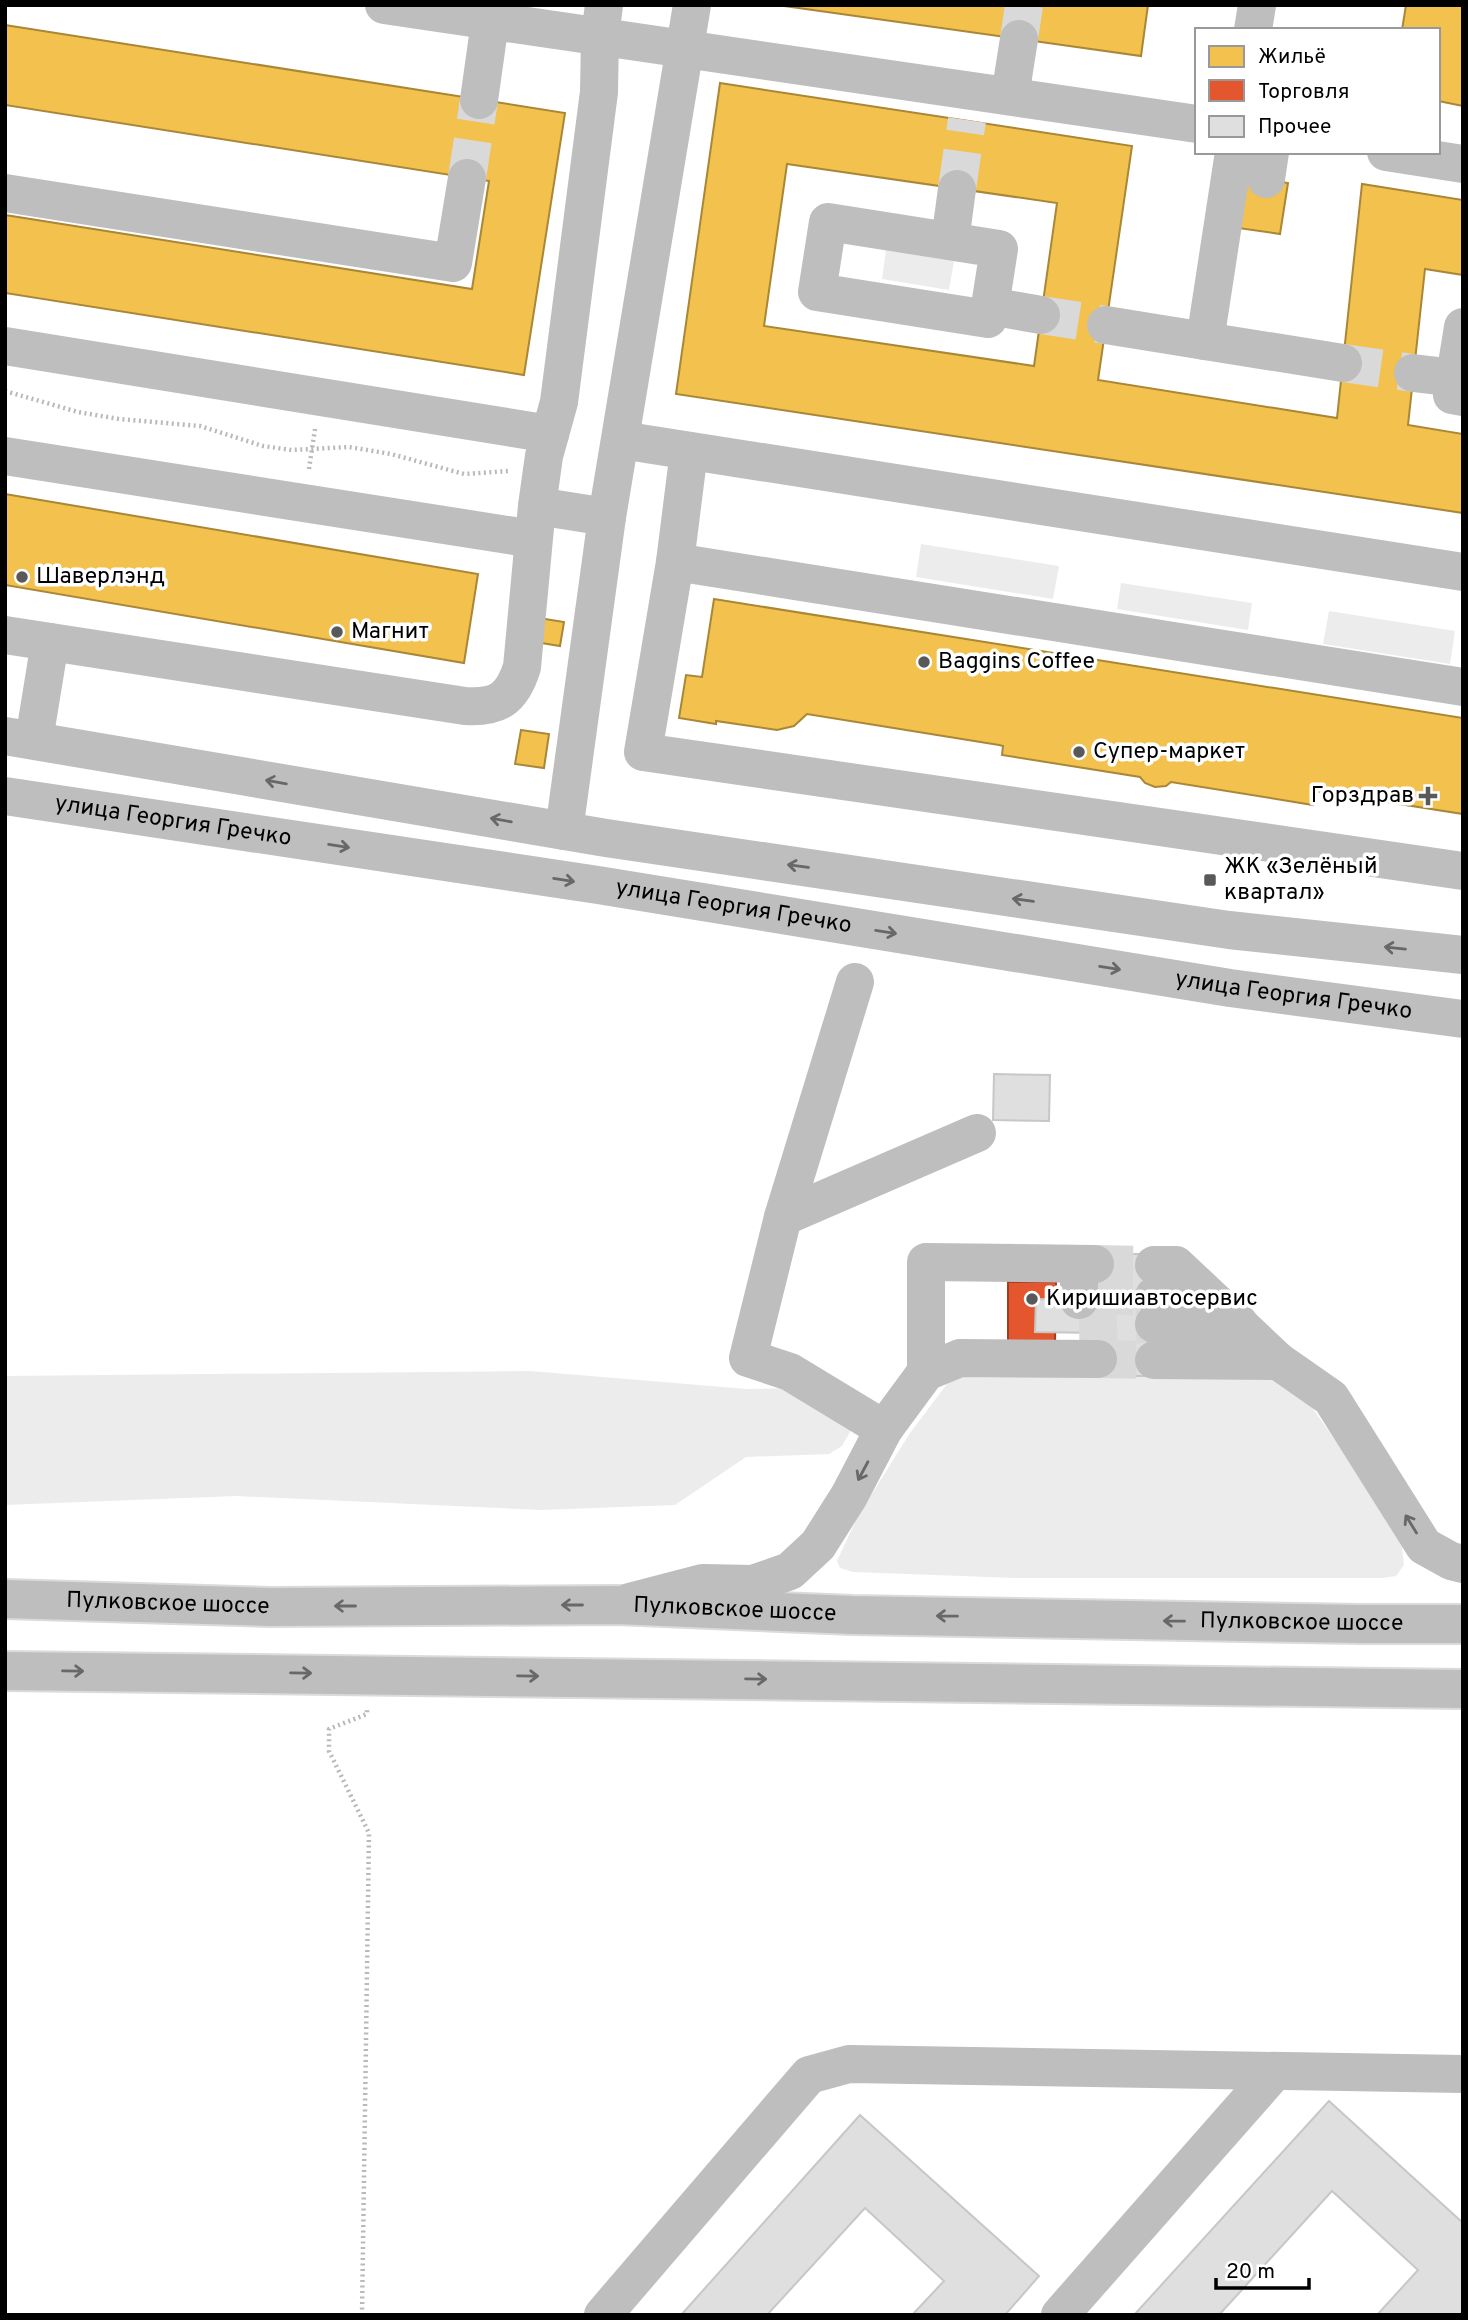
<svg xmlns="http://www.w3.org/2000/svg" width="1468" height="2320" font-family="Overpass,sans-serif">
<rect width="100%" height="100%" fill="#fff"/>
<g fill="#ececec">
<polygon points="886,250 954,261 949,290 882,279"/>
<polygon points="921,544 1059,566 1053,599 916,577"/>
<polygon points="1121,583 1252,603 1248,630 1117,609"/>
<polygon points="1329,611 1455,631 1450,664 1323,644"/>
<polygon points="1247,1368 1285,1383 1304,1396 1342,1450 1402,1547 1404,1565 1396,1576 1383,1578 1016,1578 853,1572 840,1568 837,1561 858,1516 910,1433 956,1372"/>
<polygon points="530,1371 747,1389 838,1387 858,1418 842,1446 829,1454 746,1457 675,1505 541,1510 236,1496 5,1505 5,1376"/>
</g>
<g fill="#f2c14e" stroke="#a98737" stroke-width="2" fill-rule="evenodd">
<polygon points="777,5 1148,5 1141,56"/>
<polygon points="1406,5 1463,5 1463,106 1438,101 1438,30 1402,30"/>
<polygon points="5,25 565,113 524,375 5,293 5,215 472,289 489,181 5,105"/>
<path d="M720,83L1132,146L1098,380L1337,418L1362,184L1463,200V275L1425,269L1408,425L1463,434V513L676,394ZM787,164L1057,203L1034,366L764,326Z"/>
<polygon points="1246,176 1288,183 1280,234 1238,228"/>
<polygon points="5,494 478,574 464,663 5,585"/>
<polygon points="714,599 1463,718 1463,814 1316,791 1313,805 1171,782 1166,786 1155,787 1145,783 1140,777 1002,755 1003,746 999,745 807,714 794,726 777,730 716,721 716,724 679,718 686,675 702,677"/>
<polygon points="539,618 564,622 560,646 535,642"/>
<polygon points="521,730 549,734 544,768 515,764"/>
</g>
<polygon fill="#e4572e" stroke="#a03d20" stroke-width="2" points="1008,1282 1056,1282 1055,1344 1008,1344"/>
<g fill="#dfdfdf" stroke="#c7c7c7" stroke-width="2">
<polygon points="994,1074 1050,1075 1049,1121 993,1120"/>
<polygon points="1095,1254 1154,1254 1153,1376 1098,1376 1098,1333 1035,1332 1036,1299 1095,1300"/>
<polygon points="1329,2101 1463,2223 1463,2311 1459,2315 1377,2315 1418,2270 1332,2191 1219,2315 1134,2315"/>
<polygon points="860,2115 1039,2276 1005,2315 912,2315 944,2281 865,2208 767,2315 681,2315"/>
</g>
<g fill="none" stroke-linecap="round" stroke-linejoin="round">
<g stroke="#d9d9d9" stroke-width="38" stroke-dasharray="38 19" stroke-linecap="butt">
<polyline points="1019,39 1024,5"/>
<polyline points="467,178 479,100"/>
<polyline points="957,189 967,120"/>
<polyline points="1041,315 1106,325"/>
<polyline points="1343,363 1413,373"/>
<polyline points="1095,1264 1154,1265"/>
<polyline points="1095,1296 1154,1296"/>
<polyline points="1079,1326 1154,1324"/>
<polyline points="1098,1359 1154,1360"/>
</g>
<defs>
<g id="highway">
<path id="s2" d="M5,1599L269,1607L617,1605L852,1615L1361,1624H1463"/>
<polyline points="5,1671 1463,1689"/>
</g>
</defs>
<use href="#highway" stroke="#dbdbdb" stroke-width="42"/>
<g stroke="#b9b9b9" stroke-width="4.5" stroke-dasharray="2 3.5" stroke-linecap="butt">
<polyline points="5,391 78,412 119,419 200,426 263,446 292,450 349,447 391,454 464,474 508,471"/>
<polyline points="309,469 315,429"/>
<polyline points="362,2315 369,1833 329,1751 329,1729 367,1714 367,1710"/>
</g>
<g stroke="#bebebe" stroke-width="38">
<polyline points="384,5 1197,124"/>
<polyline points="1253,30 1257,5"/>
<polyline points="1010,96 1019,39"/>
<polyline points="479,100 490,22"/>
<polyline points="1386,152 1463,164"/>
<polyline points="1266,179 1270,152"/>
<polyline points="5,193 453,263 467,178"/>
<polygon points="828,222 999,249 988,319 817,292"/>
<polyline points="950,241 957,189"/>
<polyline points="990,306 1041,315"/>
<polyline points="1106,325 1205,341 1234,152"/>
<polyline points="1463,327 1452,395 1463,397"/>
<polyline points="1205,341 1343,363"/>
<polyline points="5,346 550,434"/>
<polyline points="1413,373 1455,378"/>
<polyline points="621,440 1463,572"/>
<polyline points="689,451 675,562 643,752 1463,871"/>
<polyline points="5,456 533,539"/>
<polyline points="537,506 607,517"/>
<polyline points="675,562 1463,687"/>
<path d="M5,635L465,706C498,708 512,699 522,667L537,506L544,456L559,402L599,92L600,36L604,5"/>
<polyline points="5,736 606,838 1229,930 1463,955"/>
<polyline points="34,740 50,642"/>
<path id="s1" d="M5,796L598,885L1230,988L1463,1019"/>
<polyline points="564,831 607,517 692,5"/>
<polyline points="855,982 783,1217 748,1358 790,1372 884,1429"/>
<polyline points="783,1217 977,1133"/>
<polyline points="1079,1264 1079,1300"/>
<polyline points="1154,1265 1176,1265 1278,1361 1331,1398 1424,1546 1451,1561 1463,1564"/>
<polyline points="1154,1296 1208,1296"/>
<polyline points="1154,1324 1239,1323"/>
<polyline points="1154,1360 1278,1361"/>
<polyline points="926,1372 926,1262 1095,1264"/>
<polyline points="630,1602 703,1583 753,1584 790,1571 818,1545 849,1496 884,1429 926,1372 960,1358 1098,1359"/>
<polyline points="603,2315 809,2075 849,2064 1463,2074"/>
<polyline points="1060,2315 1275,2071"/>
</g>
<use href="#highway" stroke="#bebebe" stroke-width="38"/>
</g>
<defs><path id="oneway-shaft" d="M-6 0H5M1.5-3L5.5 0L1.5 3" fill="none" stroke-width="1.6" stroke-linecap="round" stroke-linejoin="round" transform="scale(1.75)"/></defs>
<g stroke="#686868">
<use href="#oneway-shaft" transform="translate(276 782) rotate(-170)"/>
<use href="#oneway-shaft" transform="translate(501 820) rotate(-170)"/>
<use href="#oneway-shaft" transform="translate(339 846) rotate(9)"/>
<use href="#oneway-shaft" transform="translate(798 866) rotate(-172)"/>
<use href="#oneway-shaft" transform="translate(564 880) rotate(9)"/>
<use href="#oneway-shaft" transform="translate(1023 900) rotate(-172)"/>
<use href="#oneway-shaft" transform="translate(886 932) rotate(9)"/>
<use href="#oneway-shaft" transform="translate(1395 948) rotate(-174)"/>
<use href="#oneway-shaft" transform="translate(1110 968) rotate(9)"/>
<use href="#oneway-shaft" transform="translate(863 1471) rotate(118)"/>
<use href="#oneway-shaft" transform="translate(1411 1524) rotate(-122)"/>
<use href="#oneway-shaft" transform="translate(572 1605) rotate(180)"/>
<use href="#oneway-shaft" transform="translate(345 1606) rotate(180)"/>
<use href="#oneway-shaft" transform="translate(947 1616) rotate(-179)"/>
<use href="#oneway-shaft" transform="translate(1174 1621) rotate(-179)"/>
<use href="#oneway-shaft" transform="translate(73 1671) rotate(1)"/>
<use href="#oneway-shaft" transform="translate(301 1673) rotate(1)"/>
<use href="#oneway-shaft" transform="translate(528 1676) rotate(1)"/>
<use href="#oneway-shaft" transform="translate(756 1679) rotate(1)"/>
</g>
<g fill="#595959" stroke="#fff" stroke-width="2.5">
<circle cx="22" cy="577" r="7"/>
<circle cx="337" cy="632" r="7"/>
<circle cx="924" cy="662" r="7"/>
<circle cx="1079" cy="752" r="7"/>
<path d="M1424.5 785.5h7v7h7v7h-7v7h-7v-7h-7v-7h7z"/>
<rect x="1203" y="873" width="14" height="14" rx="3.5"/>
<circle cx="1032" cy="1299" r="7"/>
</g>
<g text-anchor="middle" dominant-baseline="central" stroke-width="7" stroke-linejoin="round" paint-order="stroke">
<g font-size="23" fill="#000" stroke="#fff" text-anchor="start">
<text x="36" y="577">Шаверлэнд</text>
<text x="351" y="632">Магнит</text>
<text x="938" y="662">Baggins Coffee</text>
<text x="1093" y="752">Супер-маркет</text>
<text x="1414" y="796" text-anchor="end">Горздрав</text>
<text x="1224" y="867">ЖК «Зелёный<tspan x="1224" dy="26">квартал»</tspan></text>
<text x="1046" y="1299">Киришиавтосервис</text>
</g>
<g font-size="23" fill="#000" stroke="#fff">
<text stroke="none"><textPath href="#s1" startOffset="170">улица Георгия Гречко</textPath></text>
<text stroke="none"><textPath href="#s1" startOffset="737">улица Георгия Гречко</textPath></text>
<text stroke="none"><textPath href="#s1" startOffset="1304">улица Георгия Гречко</textPath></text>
<text stroke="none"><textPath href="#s2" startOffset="163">Пулковское шоссе</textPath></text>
<text stroke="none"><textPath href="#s2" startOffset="730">Пулковское шоссе</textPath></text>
<text stroke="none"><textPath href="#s2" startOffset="1297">Пулковское шоссе</textPath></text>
</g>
</g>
<rect width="1468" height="2320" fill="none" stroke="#000000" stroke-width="14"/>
<rect x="1195" y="28" width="245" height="126" fill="#ffffff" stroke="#999999" stroke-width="2"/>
<rect x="1209" y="46" width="35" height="21" fill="#f2c14e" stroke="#999999" stroke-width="2"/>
<text x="1258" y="63" font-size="21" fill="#000000">Жильё</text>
<rect x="1209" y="80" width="35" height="21" fill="#e4572e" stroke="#999999" stroke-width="2"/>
<text x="1258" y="98" font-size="21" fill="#000000">Торговля</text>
<rect x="1209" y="116" width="35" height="21" fill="#dfdfdf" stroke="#999999" stroke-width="2"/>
<text x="1258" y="133" font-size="21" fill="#000000">Прочее</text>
<path d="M1216 2278v10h93v-10" fill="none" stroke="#000000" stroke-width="3.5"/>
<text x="1226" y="2278" font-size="21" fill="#000000" stroke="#ffffff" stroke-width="5" paint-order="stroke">20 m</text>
</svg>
